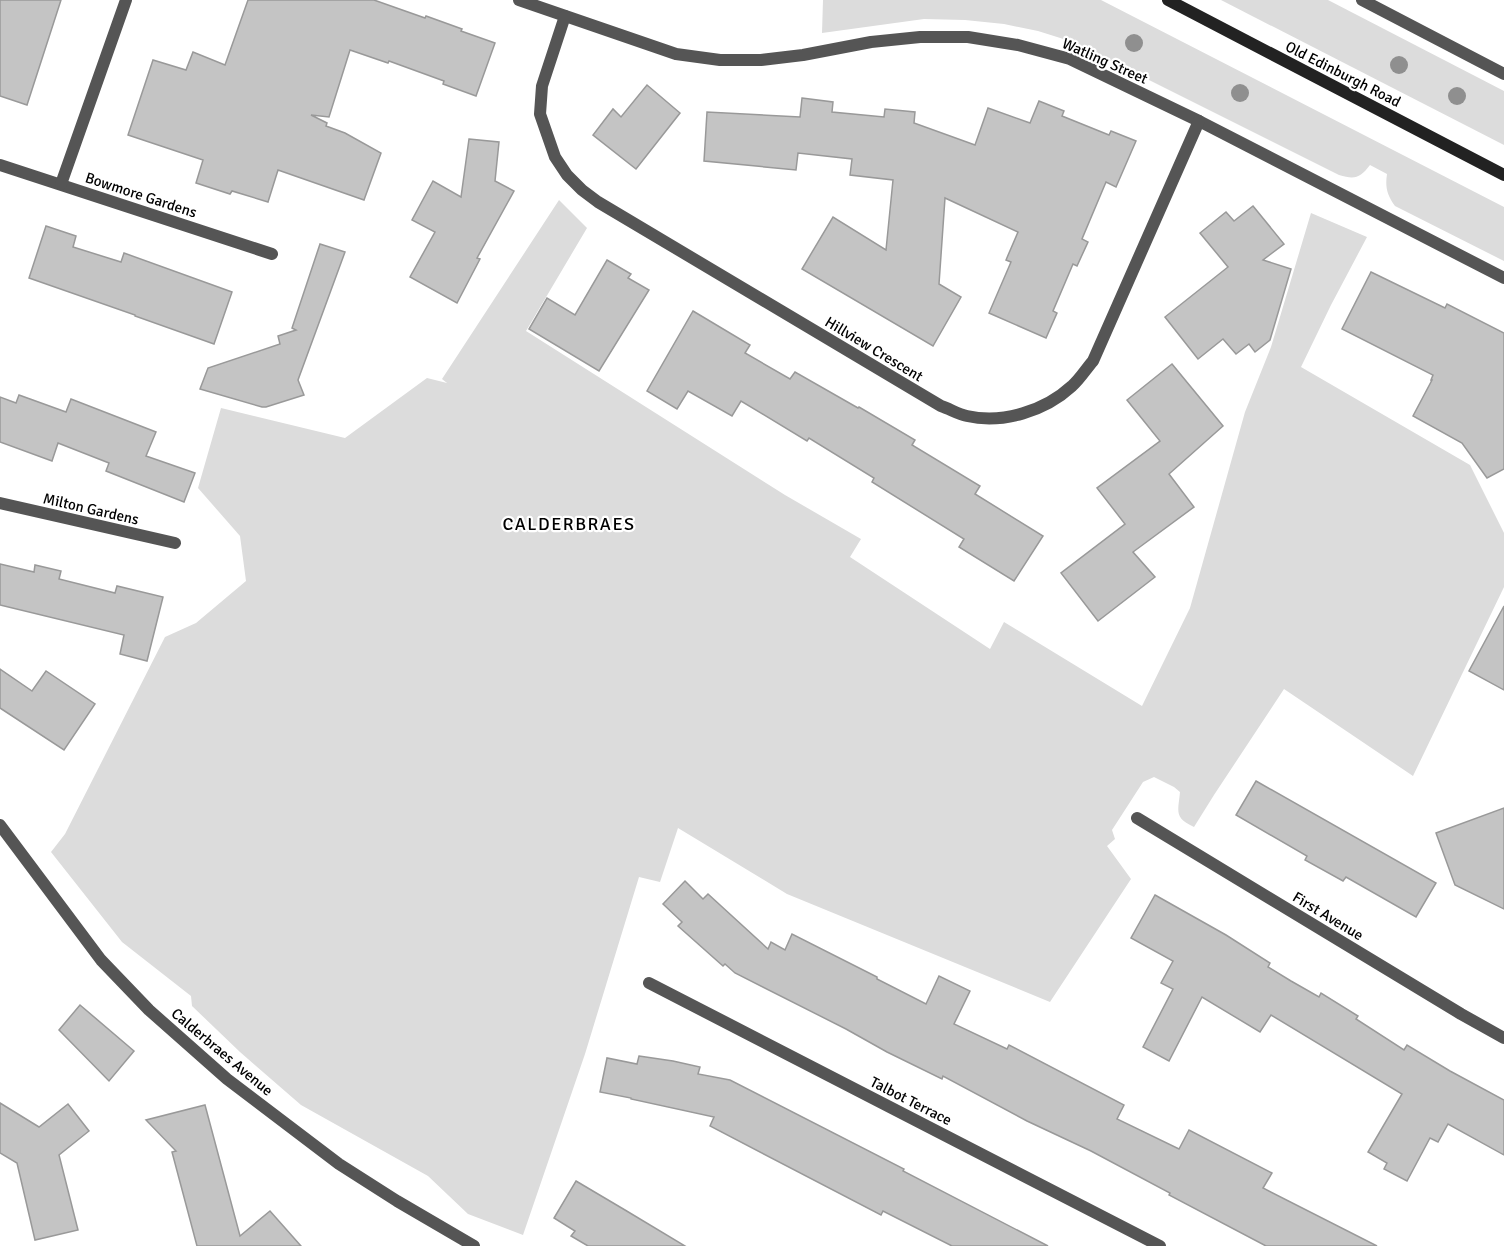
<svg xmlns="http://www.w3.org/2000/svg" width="1504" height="1246" font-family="Signika,sans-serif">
<rect width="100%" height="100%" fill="#fff"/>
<g fill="#dcdcdc">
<path d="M823,0H1101L1504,207V261L1395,206C1387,195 1385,187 1387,174L1370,165C1360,178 1355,180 1339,175L1073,42L1038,31L1004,24L965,20L924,19L822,33Z"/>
<polygon points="1221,0 1328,0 1504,91 1504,145"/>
<path d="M559,200L587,228L526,331L785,495L861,539L850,557L990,649L1004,622L1142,706L1190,608L1245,412L1271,347L1311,213L1367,237L1331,305L1301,367L1470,465L1504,533V587L1413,776L1284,689L1214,795L1194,827C1174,818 1178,812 1180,792L1174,787L1154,777L1143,782L1112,830L1115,839L1107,846L1131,879L1050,1002L787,894L678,828L660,882L639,877L585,1054L523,1235L468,1214L428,1176L301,1105L240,1052L192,1006L191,996L122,942L51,852L65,834L165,637L196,623L246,581L240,536L198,488L221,408L345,438L427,378L447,383L442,379Z"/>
</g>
<g fill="#c4c4c4" stroke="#999" stroke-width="1.5">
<polygon points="0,0 61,0 27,105 0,96"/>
<polygon points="248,0 374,0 425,18 426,16 462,29 461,31 495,43 476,96 443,84 444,81 389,61 388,63 350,50 329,117 311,115 327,123 326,126 345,133 381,153 364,200 278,170 268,202 232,191 230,194 196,183 203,160 128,135 153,60 186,70 193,52 225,65"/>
<polygon points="647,85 680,113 636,169 593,135 613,109 621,117"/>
<polygon points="802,98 833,102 832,112 884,117 885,109 915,112 914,123 975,145 988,108 1030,123 1039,101 1064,111 1062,116 1109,135 1111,131 1136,141 1116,187 1106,182 1082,239 1088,242 1077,266 1073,264 1053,311 1057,313 1046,338 989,313 1011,262 1006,260 1018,232 945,198 939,284 961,297 933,346 802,269 833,217 886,250 893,180 850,175 852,159 798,153 796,170 704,161 707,112 800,117"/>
<polygon points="469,139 499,142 495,181 514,191 477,258 480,259 457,303 410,277 435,232 412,220 433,181 461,197"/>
<polygon points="1253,206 1284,244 1263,260 1291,269 1270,340 1255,352 1249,344 1236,354 1223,339 1198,359 1165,317 1228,267 1200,233 1226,212 1234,221"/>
<polygon points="46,226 76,236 73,247 121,262 124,253 232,292 214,344 135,316 135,315 29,278"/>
<polygon points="320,244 345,252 298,380 304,395 266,407 262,407 200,389 208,368 280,344 278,336 296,330 292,328"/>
<polygon points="607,260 631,274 628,278 649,290 599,371 529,329 547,298 575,315"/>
<polygon points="1371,272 1445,308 1447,304 1504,333 1504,469 1487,478 1462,443 1413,416 1432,380 1431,380 1433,375 1342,329"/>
<polygon points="693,311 750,345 745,353 790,379 795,372 858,408 859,407 915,440 912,445 980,486 975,494 1043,536 1014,581 959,547 964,539 872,482 874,478 809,438 807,441 741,401 732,416 688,391 677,409 647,391"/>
<polygon points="1172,364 1223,426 1169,474 1194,507 1133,552 1155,577 1098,621 1061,573 1125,524 1097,488 1160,441 1127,400"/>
<polygon points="19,395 66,412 71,399 156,432 146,456 195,473 184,502 106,471 109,463 58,443 52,461 0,442 0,397 16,403"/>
<polygon points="0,564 34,572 35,565 61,571 59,579 115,593 117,586 163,597 147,661 120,654 124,635 0,605"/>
<polygon points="1504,606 1504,690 1469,671"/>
<polygon points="0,669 32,691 46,671 95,704 64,750 0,708"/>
<polygon points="1256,781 1436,883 1416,917 1346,877 1343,881 1305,860 1307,856 1236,815"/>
<polygon points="1504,808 1504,909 1455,885 1436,833"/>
<polygon points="685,881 703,899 708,894 768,949 771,942 785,950 792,934 877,977 877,979 926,1004 939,976 970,991 954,1024 1007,1049 1009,1045 1124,1105 1117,1119 1179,1149 1189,1130 1272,1173 1263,1188 1377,1246 1266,1246 1169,1195 1170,1193 1091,1151 1027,1121 943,1076 942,1079 887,1052 846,1029 735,973 725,964 723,966 678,926 682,922 663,904"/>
<polygon points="1155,895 1226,935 1270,963 1268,967 1291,981 1319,997 1321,993 1358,1016 1356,1019 1404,1050 1407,1045 1450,1071 1504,1100 1504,1155 1448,1124 1438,1142 1430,1138 1407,1181 1384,1169 1387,1163 1368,1152 1402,1094 1271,1015 1260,1032 1202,997 1169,1061 1143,1047 1173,989 1161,983 1173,961 1131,938"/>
<polygon points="80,1005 134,1051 109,1081 59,1030"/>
<polygon points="639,1056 673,1061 700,1067 698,1074 730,1080 904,1169 903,1171 1048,1246 952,1246 883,1211 881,1215 710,1126 714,1117 631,1099 631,1098 600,1092 607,1058 637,1064"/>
<polygon points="0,1103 39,1127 68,1104 89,1131 59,1155 78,1230 35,1240 17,1163 0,1153"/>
<polygon points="205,1105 240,1236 270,1211 301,1246 197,1246 172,1152 176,1151 146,1120"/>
<polygon points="576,1181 625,1210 685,1246 588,1246 571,1236 575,1231 554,1218"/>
</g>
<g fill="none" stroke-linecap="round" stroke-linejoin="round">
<g stroke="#555" stroke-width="12">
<polyline points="519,0 676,54 720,60 761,60 803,55 871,42 920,37 968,37 1018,45 1070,59 1199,121 1504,278"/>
<polyline points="1362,0 1504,74"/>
<path d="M565,16L542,86L540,114L555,157L567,175L582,190L598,202L941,406C950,409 958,414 967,416C1003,424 1045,411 1072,386C1080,379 1086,369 1093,361L1199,121"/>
<polyline points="0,165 272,254"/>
<polyline points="61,184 126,0"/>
<polyline points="0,503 175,543"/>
<polyline points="1137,818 1461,1014 1504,1038"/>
<polyline points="0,825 101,960 149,1010 227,1079 339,1164 397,1201 474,1246"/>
<polyline points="649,983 1160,1246"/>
</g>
<polyline stroke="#222" stroke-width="12" points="1168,0 1504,175"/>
</g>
<g fill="#8f8f8f">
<circle cx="1134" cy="43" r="9"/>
<circle cx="1399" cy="65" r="9"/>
<circle cx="1240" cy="93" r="9"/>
<circle cx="1457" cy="96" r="9"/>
</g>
<g text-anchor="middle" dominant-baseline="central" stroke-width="4.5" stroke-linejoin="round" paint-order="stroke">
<g font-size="15" fill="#000" stroke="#fff">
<text transform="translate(1105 61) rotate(24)">Watling Street</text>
<text transform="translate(1343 74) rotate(27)">Old Edinburgh Road</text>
<text transform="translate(141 195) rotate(18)">Bowmore Gardens</text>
<text transform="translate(874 349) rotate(31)">Hillview Crescent</text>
<text transform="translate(91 509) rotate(13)">Milton Gardens</text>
<text transform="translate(1328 916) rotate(31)">First Avenue</text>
<text transform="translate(222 1052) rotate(40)">Calderbraes Avenue</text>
<text transform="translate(911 1101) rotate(27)">Talbot Terrace</text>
</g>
<g font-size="18" letter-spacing="1.5" fill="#000" stroke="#fff">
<text x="569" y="524">CALDERBRAES</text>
</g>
</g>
</svg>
